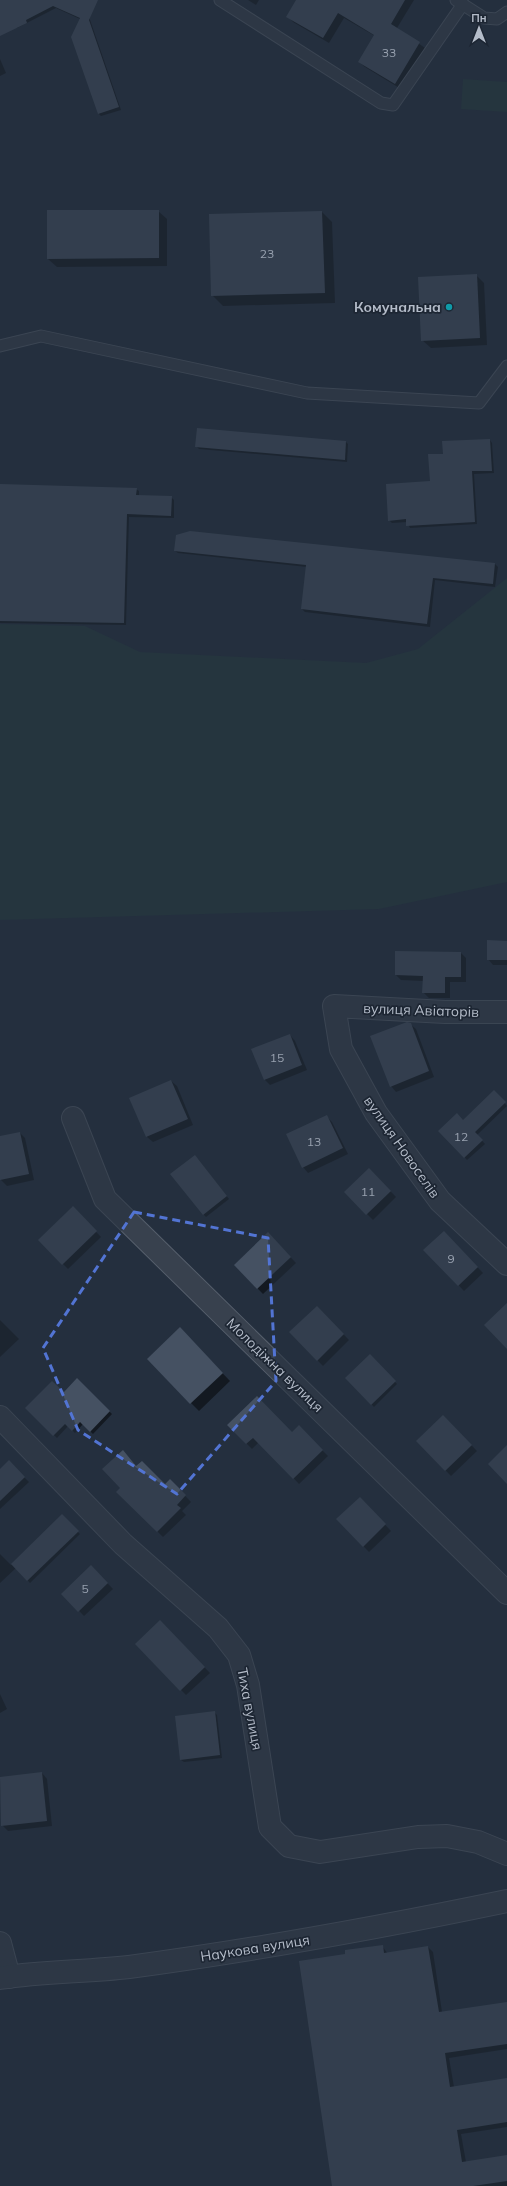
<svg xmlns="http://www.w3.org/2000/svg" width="507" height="2186" font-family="Mulish,sans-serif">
<rect width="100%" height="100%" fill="#242f3e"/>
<g fill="#263c3f">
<polygon points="463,79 507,82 507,112 461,109"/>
<polygon points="507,578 507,882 379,909 0,920 0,624 85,626 140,652 366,663 418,649"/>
</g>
<g fill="#0007">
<polygon points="0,0 71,0 87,11 121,110 101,116 98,113 80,19 56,8 17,28 0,21"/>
<polygon points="248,0 259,0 256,5"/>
<polygon points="297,0 414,0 397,28 425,48 401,89 365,67 359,62 375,36 344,18 329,43 293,22 288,16"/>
<polygon points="0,59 6,73 0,76"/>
<polygon points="158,211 167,219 167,266 57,267 48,259"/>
<polygon points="322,212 332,222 335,303 223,306 212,295"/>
<polygon points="476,275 484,283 487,345 431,348 422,340"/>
<polygon points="490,440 492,443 494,473 474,474 477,524 410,528 407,522 392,523 389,520 431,482 444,454"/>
<polygon points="346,442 348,444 347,462 199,449 196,446"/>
<polygon points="0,485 136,489 139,491 139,496 171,497 174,500 174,518 129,517 126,625 0,623"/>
<polygon points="190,532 495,564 498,567 495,587 435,580 430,627 305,612 302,609 307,567 178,553 175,551"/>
<polygon points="507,942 507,965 493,965 488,959"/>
<polygon points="461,953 466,958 466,982 450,982 450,998 429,998 423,992 423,981 401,980 396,975"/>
<polygon points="410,1024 416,1029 434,1077 396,1092 391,1086"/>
<polygon points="290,1035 295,1041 307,1070 270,1085 264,1079"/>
<polygon points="171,1081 177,1086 193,1125 153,1142 147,1137 130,1099"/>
<polygon points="494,1091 507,1106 477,1135 485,1144 467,1160 440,1131 463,1121"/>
<polygon points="326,1116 332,1122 348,1154 308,1173 303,1167"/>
<polygon points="20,1133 25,1138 34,1180 7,1186 1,1180 0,1175 0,1137"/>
<polygon points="198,1159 229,1199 206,1217 203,1214"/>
<polygon points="369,1169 396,1197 373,1220 345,1192"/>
<polygon points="72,1207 101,1237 68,1269 39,1240"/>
<polygon points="444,1232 483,1273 464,1291 425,1250"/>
<polygon points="268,1233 296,1263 263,1294 235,1265"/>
<polygon points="317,1307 349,1340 323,1366 290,1332"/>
<polygon points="0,1320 19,1339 0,1357"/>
<polygon points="188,1337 230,1381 199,1411 191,1403"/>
<polygon points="370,1356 397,1384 374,1407 347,1378"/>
<polygon points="77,1380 112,1414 93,1434 83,1424 75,1433 68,1426 57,1438 26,1408 64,1393"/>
<polygon points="443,1416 477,1451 451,1476 417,1441"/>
<polygon points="228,1425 292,1433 299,1427 328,1456 299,1484 259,1442 252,1449"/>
<polygon points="9,1462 29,1482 0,1509 0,1470"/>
<polygon points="136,1467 164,1485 170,1480 191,1502 182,1511 186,1515 163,1537 118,1492"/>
<polygon points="360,1498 391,1531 369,1552 337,1519"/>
<polygon points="62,1516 80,1534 30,1583 16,1568 0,1583 0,1554 11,1565"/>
<polygon points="91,1566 113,1589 84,1616 63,1594"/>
<polygon points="160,1622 210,1673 186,1695 136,1644"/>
<polygon points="0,1694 7,1709 0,1713"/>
<polygon points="214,1712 217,1715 222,1758 184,1762 181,1760 176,1717"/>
<polygon points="42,1773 47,1779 52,1826 8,1831 2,1825 0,1778"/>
<polygon points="382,1946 388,1954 428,1947 433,1952 442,2012 507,2003 507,2049 449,2058 454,2087 507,2079 507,2127 461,2134 466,2162 507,2156 507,2186 333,2186 347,1955"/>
</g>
<g fill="#455162">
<polygon points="0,0 98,0 89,20 119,107 98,114 71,37 80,18 53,6 26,20 27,23 0,36"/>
<polygon points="296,0 405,0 391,24 420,42 395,84 358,62 374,35 338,13 323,38 286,17"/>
<polygon points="47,210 159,210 159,258 47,259"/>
<polygon points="322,211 325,293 211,296 209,214"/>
<polygon points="477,274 480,338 421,341 418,277"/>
<polygon points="197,428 346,441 345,460 195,447"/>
<polygon points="490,439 492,471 472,471 475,522 406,526 406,519 388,521 386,484 430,481 428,454 443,454 442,441"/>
<polygon points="0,484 137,488 136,495 172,496 171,516 127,514 124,623 0,621"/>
<polygon points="190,531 495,563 493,584 433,578 427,624 301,609 306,565 174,551 176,535"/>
<polygon points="487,940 507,941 507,960 487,960"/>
<polygon points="395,951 461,952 461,977 445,977 445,993 422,993 423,976 395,975"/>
<polygon points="407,1022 411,1023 429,1071 390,1087 370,1036"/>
<polygon points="290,1034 302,1065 264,1080 251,1049"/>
<polygon points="171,1080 188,1119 146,1137 129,1098"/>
<polygon points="494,1090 506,1102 475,1132 483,1140 464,1158 438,1131 457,1113 463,1120"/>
<polygon points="327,1115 343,1148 302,1168 286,1134"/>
<polygon points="20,1132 29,1174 0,1180 0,1136"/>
<polygon points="195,1155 227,1196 203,1215 170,1174"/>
<polygon points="369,1168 391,1191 366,1215 344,1192"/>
<polygon points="73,1206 97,1231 62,1265 38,1240"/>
<polygon points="444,1231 478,1267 458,1286 423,1250"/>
<polygon points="268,1232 291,1257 257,1289 234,1265"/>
<polygon points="507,1303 507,1349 484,1325"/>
<polygon points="317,1306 344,1334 317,1361 289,1332"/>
<polygon points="180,1327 223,1373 190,1404 147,1359"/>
<polygon points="370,1354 396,1381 371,1405 345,1378"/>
<polygon points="77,1378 110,1411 90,1432 80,1422 72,1431 65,1424 53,1436 25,1408 52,1381 64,1392"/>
<polygon points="257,1396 292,1432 299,1425 323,1450 293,1479 253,1438 246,1444 227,1425"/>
<polygon points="443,1415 472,1445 445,1471 416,1441"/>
<polygon points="507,1445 507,1484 488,1464"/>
<polygon points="123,1450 136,1466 142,1461 165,1484 170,1479 186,1495 177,1505 181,1508 157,1532 116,1492 120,1488 102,1469"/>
<polygon points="9,1460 25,1477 0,1501 0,1469"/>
<polygon points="360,1497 386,1524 363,1547 336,1519"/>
<polygon points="62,1514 79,1531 27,1581 11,1564"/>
<polygon points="91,1565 108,1583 78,1612 61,1594"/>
<polygon points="160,1620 205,1667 180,1691 135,1644"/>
<polygon points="215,1711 220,1755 180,1760 175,1716"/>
<polygon points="42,1772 47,1821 1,1826 0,1777"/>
<polygon points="383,1945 384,1953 428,1946 439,2012 507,2002 507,2044 445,2053 450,2087 507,2078 507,2122 457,2130 462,2162 507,2155 507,2181 473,2186 332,2186 299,1961 345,1954 345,1950"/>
</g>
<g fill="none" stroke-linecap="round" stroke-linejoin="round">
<defs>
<g id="service">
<polyline points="220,0 381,103 393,105 463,4"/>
<polyline points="456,0 484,18 497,19 507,12"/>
<polyline points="0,346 41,336 307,393 479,403 507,366"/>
</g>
<g id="minor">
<polyline points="507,1012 445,1012 334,1006 341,1049 376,1113 440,1201 507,1264"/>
<polyline points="73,1118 105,1199 507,1593"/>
<polyline points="0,1417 123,1544 218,1628 239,1655 248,1685 270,1827 289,1846 320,1852 418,1837 447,1836 478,1842 507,1854"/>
<polyline points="0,1943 9,1977"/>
</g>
<path id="tertiary" d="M0,1978C43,1971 86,1972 129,1967C256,1950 382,1927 507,1901"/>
</defs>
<use href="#service" stroke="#565f6c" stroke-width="13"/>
<use href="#minor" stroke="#565f6c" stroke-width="24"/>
<use href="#tertiary" stroke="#565f6c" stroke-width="24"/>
<use href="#service" stroke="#38414e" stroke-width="11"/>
<use href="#minor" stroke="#38414e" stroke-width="22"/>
<use href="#tertiary" stroke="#38414e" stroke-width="22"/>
</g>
<path d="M0 0H507V2186H0ZM134,1212L268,1238L276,1381L177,1494L78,1430L43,1348Z" fill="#242f3e" fill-opacity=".55" fill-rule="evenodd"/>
<path fill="none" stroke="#5274d3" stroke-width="3" stroke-dasharray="8 5" stroke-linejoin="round" d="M134,1212L268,1238L276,1381L177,1494L78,1430L43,1348Z"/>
<circle fill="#0f9aa8" stroke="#1d2633" stroke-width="1.5" cx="449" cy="307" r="4"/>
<g text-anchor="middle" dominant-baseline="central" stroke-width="3.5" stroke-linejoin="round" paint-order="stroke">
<g font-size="12" fill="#98a1af">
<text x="389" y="52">33</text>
<text x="267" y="253">23</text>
<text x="277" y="1057">15</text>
<text x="461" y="1136">12</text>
<text x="314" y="1141">13</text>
<text x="368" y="1191">11</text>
<text x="451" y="1258">9</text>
<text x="85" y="1588">5</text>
</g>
<g font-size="14" font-weight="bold" fill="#b4bcc9" stroke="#1d2633" text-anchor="end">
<text x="441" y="307">Комунальна</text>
</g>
<g font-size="14" fill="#b4bcc9" stroke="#1d2633">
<text transform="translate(421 1010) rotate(2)">вулиця Авіаторів</text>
<text transform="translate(402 1147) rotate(55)">вулиця Новоселів</text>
<text transform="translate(275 1365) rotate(44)">Молодіжна вулиця</text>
<text transform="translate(250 1709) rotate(79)">Тиха вулиця</text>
<text transform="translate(255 1948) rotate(-9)">Наукова вулиця</text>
</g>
</g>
<g transform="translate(479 28)" stroke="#1d2633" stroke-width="3" paint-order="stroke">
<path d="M0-3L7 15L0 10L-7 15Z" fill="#b4bcc9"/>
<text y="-6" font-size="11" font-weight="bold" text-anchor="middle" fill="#b4bcc9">Пн</text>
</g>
</svg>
